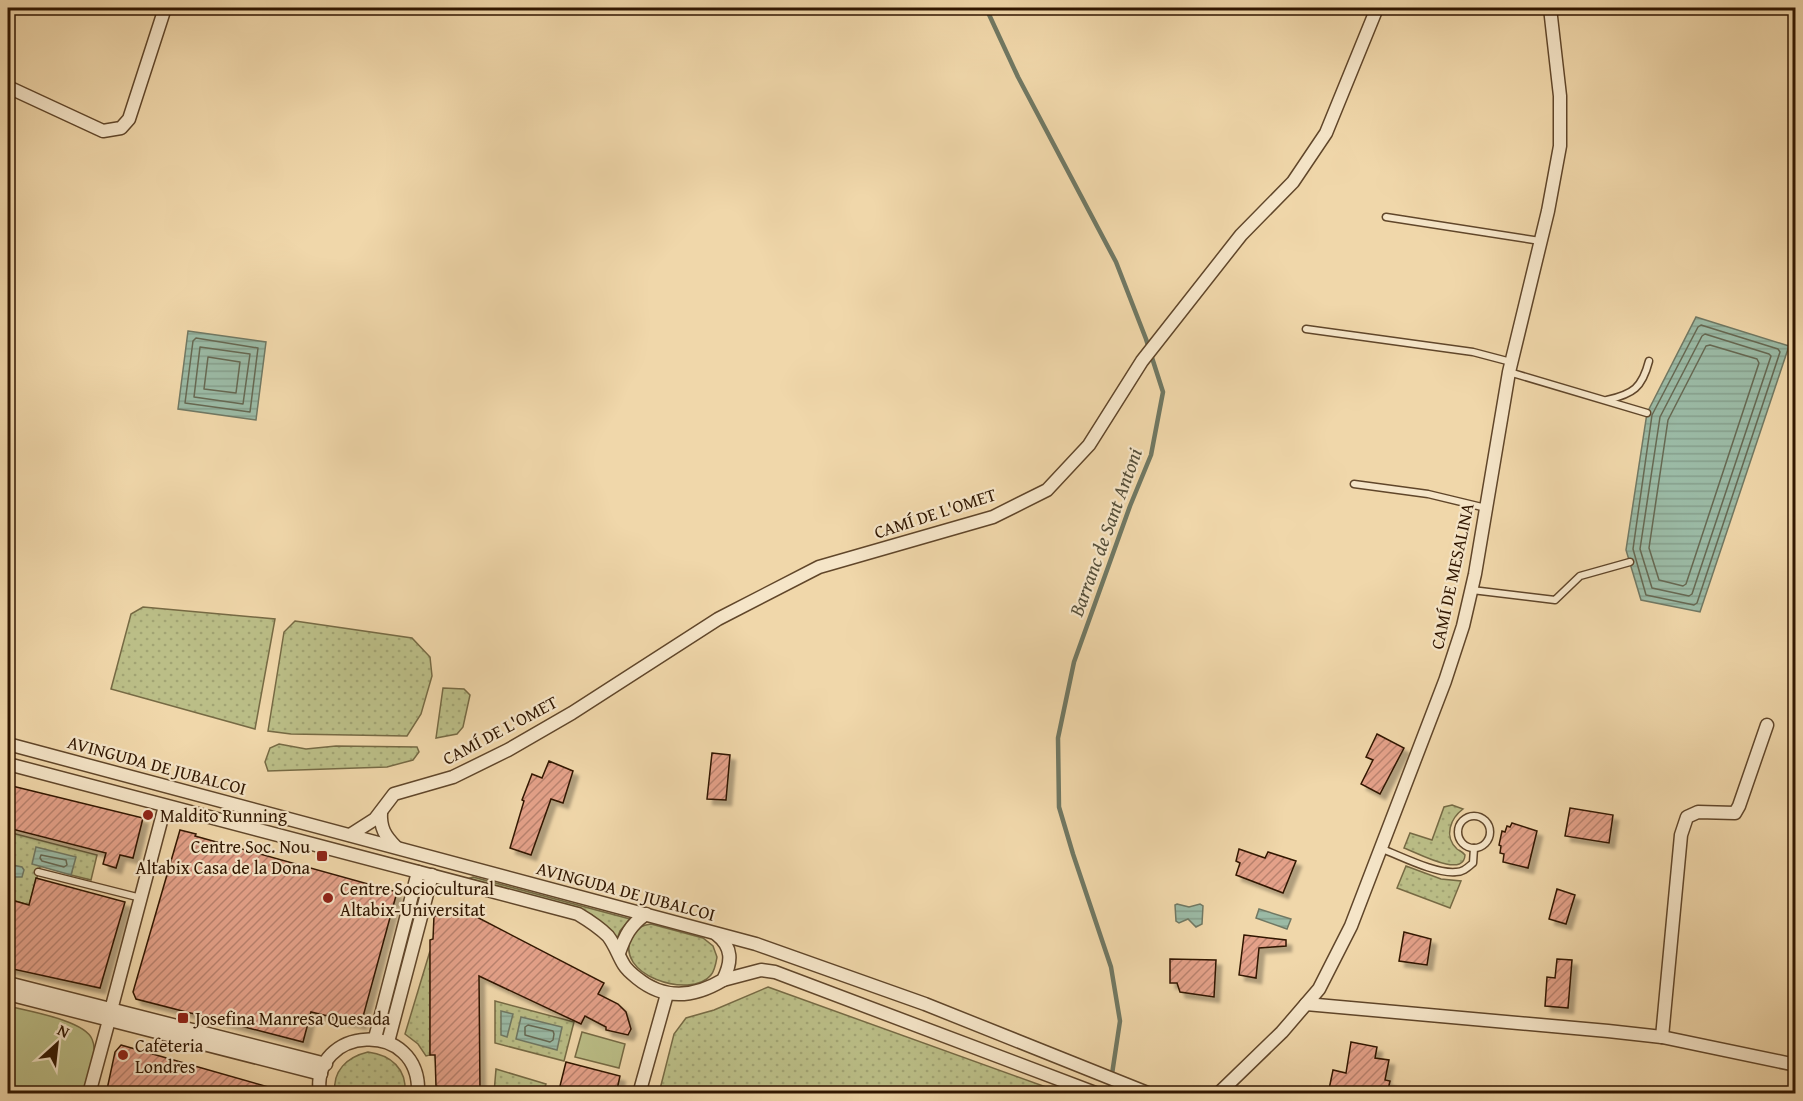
<svg xmlns="http://www.w3.org/2000/svg" width="1803" height="1101" font-family="'Gentium Book Plus',serif">
<defs>
<pattern id="grass-dots" width="8" height="8" patternUnits="userSpaceOnUse" patternTransform="scale(1.5)"><rect width="8" height="8" fill="#bbbe87"/><path d="M2 2h.1M6 6h.1" fill="none" stroke="#a1a373" stroke-width="1.8" stroke-linecap="round"/></pattern>
<pattern id="water-rules" width="6" height="5" patternUnits="userSpaceOnUse" patternTransform="scale(1.5)"><rect width="6" height="5" fill="#9bbaa5"/><path d="M0 2.5h6" fill="none" stroke="#869f8c"/></pattern>
<pattern id="building-hatch" width="6" height="6" patternUnits="userSpaceOnUse" patternTransform="scale(1.5)"><rect width="6" height="6" fill="#e4a189"/><path d="M-1 1l2-2M0 6l6-6M5 7l2-2" fill="none" stroke="#b9826e"/></pattern>
<filter id="shadow"><feDropShadow dx="5.5" dy="5.5" stdDeviation="1.5" flood-color="#0004"/></filter>
</defs>
<rect width="100%" height="100%" fill="#f0d7aa"/>
<filter id="stains"><feTurbulence type="fractalNoise" baseFrequency=".00333" numOctaves="4"/><feColorMatrix values="0 0 0 0 .2 0 0 0 0 .09 0 0 0 0 .02 0 0 0 .5 -.17"/></filter>
<radialGradient id="worn" r=".72"><stop offset=".6" stop-color="#630" stop-opacity="0"/><stop offset="1" stop-color="#630" stop-opacity=".3"/></radialGradient>
<g fill="url(#grass-dots)" stroke="#766a44" stroke-width="1.5">
<polygon points="143,607 275,619 255,729 111,689 131,614"/>
<polygon points="295,621 412,638 430,657 432,676 421,714 407,736 291,734 268,731 284,632"/>
<polygon points="443,688 464,689 470,695 463,727 457,734 436,738"/>
<polygon points="279,744 306,749 336,746 417,747 419,752 413,760 387,767 268,771 265,762 270,748"/>
<path d="M1452,805L1463,809C1451,818 1443,836 1457,849C1460,851 1463,852 1465,855C1464,879 1416,852 1404,848L1410,833L1432,840L1444,807Z"/>
<polygon points="8,832 97,855 91,880 71,875 75,857 40,867 29,905 8,899"/>
<polygon points="1406,866 1441,879 1461,881 1450,908 1397,888"/>
<polygon points="473,877 630,919 620,931 617,939 611,931 592,915 574,908 472,880 470,878"/>
<path d="M651,924L703,938L713,946L717,957C716,963 715,970 711,975C691,1000 612,975 632,936C637,928 642,925 651,924Z"/>
<polygon points="430,951 430,1055 426,1056 418,1044 405,1034"/>
<polygon points="768,987 1057,1091 1060,1093 659,1093 674,1034 686,1018 714,1010"/>
<polygon points="495,1001 574,1022 564,1061 495,1043"/>
<path d="M368,1052C391,1055 407,1069 405,1093H335C332,1071 347,1057 368,1052Z"/>
<polygon points="496,1069 546,1084 543,1093 494,1093"/>
</g>
<g fill="#bbbe87" stroke="#766a44" stroke-width="1.5">
<path d="M8,1006C27,1011 84,1020 92,1039C99,1054 88,1079 84,1093H8Z"/>
<polygon points="582,1032 625,1044 619,1068 575,1057"/>
</g>
<g fill="url(#water-rules)" stroke="#707863" stroke-width="1.5">
<polygon points="1696,317 1789,346 1700,612 1641,600 1626,550 1647,413"/>
<polygon points="188,331 266,342 256,420 178,409"/>
<polygon points="36,847 76,857 71,875 32,864"/>
<polygon points="8,864 22,867 24,870 22,877 8,877"/>
<polygon points="1177,904 1189,907 1200,904 1203,906 1202,924 1196,927 1188,919 1179,923 1176,921 1175,905"/>
<polygon points="1259,909 1291,919 1287,929 1256,918"/>
<polygon points="501,1011 513,1014 507,1037 501,1035"/>
<polygon points="521,1017 562,1027 557,1050 516,1039"/>
</g>
<g fill="none" stroke-linecap="round" stroke-linejoin="round">
<g stroke="#666852" stroke-width="1.5">
<polygon points="1701,325 1778,349 1780,352 1697,603 1694,605 1646,595 1633,549 1652,415 1698,327"/>
<polygon points="1705,334 1769,354 1771,356 1692,594 1689,596 1652,588 1640,549 1660,417 1702,336"/>
<polygon points="196,338 258,348 250,412 185,403 193,341"/>
<polygon points="1710,345 1757,359 1759,363 1686,584 1683,586 1659,580 1649,548 1668,420 1706,346"/>
<polygon points="200,347 250,354 243,404 194,397"/>
<polygon points="208,357 240,362 236,393 204,389"/>
<polygon points="41,855 66,860 67,865 64,867 42,861 40,858"/>
<polygon points="528,1025 553,1031 554,1034 553,1040 550,1042 525,1035 525,1027"/>
</g>
<polyline stroke="#707863" stroke-width="4.5" points="986,8 1018,77 1116,262 1146,339 1163,392 1151,455 1130,506 1074,662 1058,738 1059,807 1073,854 1111,967 1120,1021 1109,1094"/>
</g>
<g fill="url(#building-hatch)" stroke="#301600" stroke-width="1.5" filter="url(#shadow)">
<polygon points="1377,734 1404,748 1380,794 1361,784 1373,760 1366,757"/>
<polygon points="712,753 730,755 726,800 707,799"/>
<polygon points="549,761 573,771 563,803 551,799 531,855 510,848 524,801 522,800 532,774 542,778"/>
<polygon points="8,785 143,818 133,858 120,855 116,868 103,864 106,853 8,828"/>
<polygon points="1570,808 1613,815 1609,843 1565,836"/>
<polygon points="1512,823 1537,831 1528,868 1503,862 1504,854 1500,853 1501,846 1499,845 1502,831 1505,832 1507,826 1510,827"/>
<polygon points="180,830 196,834 195,836 397,892 361,1024 311,1012 303,1042 136,999 133,992"/>
<polygon points="1239,849 1265,858 1268,852 1296,861 1283,893 1236,875 1240,863 1236,861"/>
<polygon points="36,878 125,902 100,988 8,968 8,899 29,905"/>
<polygon points="1557,889 1575,895 1566,924 1549,919"/>
<polygon points="471,914 604,983 598,994 618,1004 626,1012 631,1029 628,1035 606,1030 606,1027 585,1016 581,1024 479,976 480,1090 453,1091 436,1086 435,1055 430,1055 430,940 433,939 434,916"/>
<polygon points="1404,932 1431,939 1427,965 1399,961"/>
<polygon points="1244,935 1286,940 1286,946 1259,948 1256,978 1239,975"/>
<polygon points="1170,959 1216,960 1214,997 1180,992 1177,983 1170,983"/>
<polygon points="1557,959 1572,960 1568,1008 1545,1006 1547,977 1555,978"/>
<polygon points="1351,1042 1377,1047 1375,1058 1389,1060 1385,1080 1390,1081 1387,1094 1328,1094 1333,1070 1346,1073"/>
<polygon points="121,1045 279,1090 279,1094 106,1094 115,1052"/>
<polygon points="566,1062 620,1076 616,1094 558,1094"/>
</g>
<g fill="none" stroke-linecap="round" stroke-linejoin="round">
<defs>
<g id="lane">
<polyline points="1386,217 1540,241"/>
<polyline points="1306,329 1473,352 1511,362"/>
<polyline points="1509,372 1647,413"/>
<path d="M1607,400C1633,394 1642,388 1649,361"/>
<polyline points="1354,484 1428,494 1486,508"/>
<polyline points="1472,590 1555,600 1580,576 1630,562"/>
<circle cx="1474" cy="832" r="16"/>
<path d="M1382,849C1401,856 1435,874 1456,872C1463,872 1467,868 1473,863L1474,848"/>
<polyline points="38,872 141,898"/>
</g>
<g id="street">
<polyline points="8,87 103,131 121,128 129,119 165,8"/>
<polyline points="8,744 756,944 925,1004 1150,1094"/>
<path d="M8,764L578,914C588,920 599,927 608,936C615,945 618,955 624,965C627,970 632,974 637,978C664,1000 693,998 723,980C732,962 733,947 716,934"/>
<path d="M381,812C380,828 385,836 396,847"/>
<polyline points="350,835 375,819 394,794 453,777 508,750 572,713 718,619 819,567 993,517 1047,490 1089,445 1142,361 1241,235 1293,182 1326,133 1377,8"/>
<path d="M619,953C625,936 630,925 646,914"/>
<polyline points="723,980 761,970 775,972 1098,1094"/>
<polyline points="8,983 326,1064"/>
<polyline points="8,994 321,1074"/>
<polyline points="1306,1004 1608,1031 1662,1037 1796,1065"/>
<polyline points="111,1010 165,806"/>
<polyline points="1662,1037 1681,835 1687,817 1698,812 1735,813 1739,806 1767,725"/>
<polyline points="375,1038 418,872"/>
<polyline points="388,1042 432,875"/>
<polyline points="89,1094 109,1020"/>
<path d="M320,1094C309,1026 422,1017 418,1094"/>
<polyline points="639,1094 667,994"/>
<polyline points="1218,1094 1282,1032 1319,989 1351,926 1445,681 1463,626 1475,574 1509,372 1548,211 1560,146 1560,96 1550,8"/>
</g>
</defs>
<use href="#lane" stroke="#60462a" stroke-width="9"/>
<use href="#street" stroke="#60462a" stroke-width="15"/>
<use href="#lane" stroke="#f5e5c8" stroke-width="6"/>
<use href="#street" stroke="#f5e5c8" stroke-width="12"/>
</g>
<g fill="#8f2418" stroke="#f5e5c8" stroke-width="2">
<circle cx="148" cy="815" r="6"/>
<rect x="316" y="850" width="12" height="12" rx="3"/>
<circle cx="328" cy="898" r="6"/>
<rect x="177" y="1012" width="12" height="12" rx="3"/>
<circle cx="123" cy="1055" r="6"/>
</g>
<g text-anchor="middle" dominant-baseline="central" stroke-width="4.5" stroke-linejoin="round" paint-order="stroke">
<g font-size="18" fill="#301600" stroke="#f5e5c8">
<text transform="translate(935 513) rotate(-18)">CAMÍ DE L'OMET</text>
<text transform="translate(1452 576) rotate(-78)">CAMÍ DE MESALINA</text>
<text transform="translate(500 730) rotate(-28)">CAMÍ DE L'OMET</text>
<text transform="translate(157 765) rotate(15)">AVINGUDA DE JUBALCOI</text>
<text transform="translate(626 891) rotate(15)">AVINGUDA DE JUBALCOI</text>
</g>
<g font-size="18" fill="#301600" stroke="#f5e5c8" text-anchor="start">
<text x="160" y="815">Maldito Running</text>
<text x="310" y="846" text-anchor="end">Centre Soc. Nou<tspan x="310" dy="21">Altabix Casa de la Dona</tspan></text>
<text x="340" y="888">Centre Sociocultural<tspan x="340" dy="21">Altabix-Universitat</tspan></text>
<text x="195" y="1018">Josefina Manresa Quesada</text>
<text x="135" y="1045">Cafeteria<tspan x="135" dy="21">Londres</tspan></text>
</g>
<g font-size="20" font-style="italic" fill="#554f3a" stroke="#f5e5c8">
<text transform="translate(1105 532) rotate(-70)">Barranc de Sant Antoni</text>
</g>
</g>
<rect width="1803" height="1101" fill="none" stroke="#f0d7aa" stroke-width="30"/>
<rect x="9" y="9" width="1785" height="1083" fill="none" stroke="#301600" stroke-width="3"/>
<rect x="15" y="15" width="1773" height="1071" fill="none" stroke="#301600" stroke-width="1.5"/>
<g transform="translate(57 1044) rotate(27)" stroke="#f5e5c8" stroke-width="4.5" paint-order="stroke">
<path d="M0-4.5L10 22L0 15L-10 22Z" fill="#301600"/>
<text y="-9" font-size="16" font-weight="bold" text-anchor="middle" fill="#301600">N</text>
</g>
<rect width="100%" height="100%" filter="url(#stains)"/>
<rect width="100%" height="100%" fill="url(#worn)"/>
</svg>
